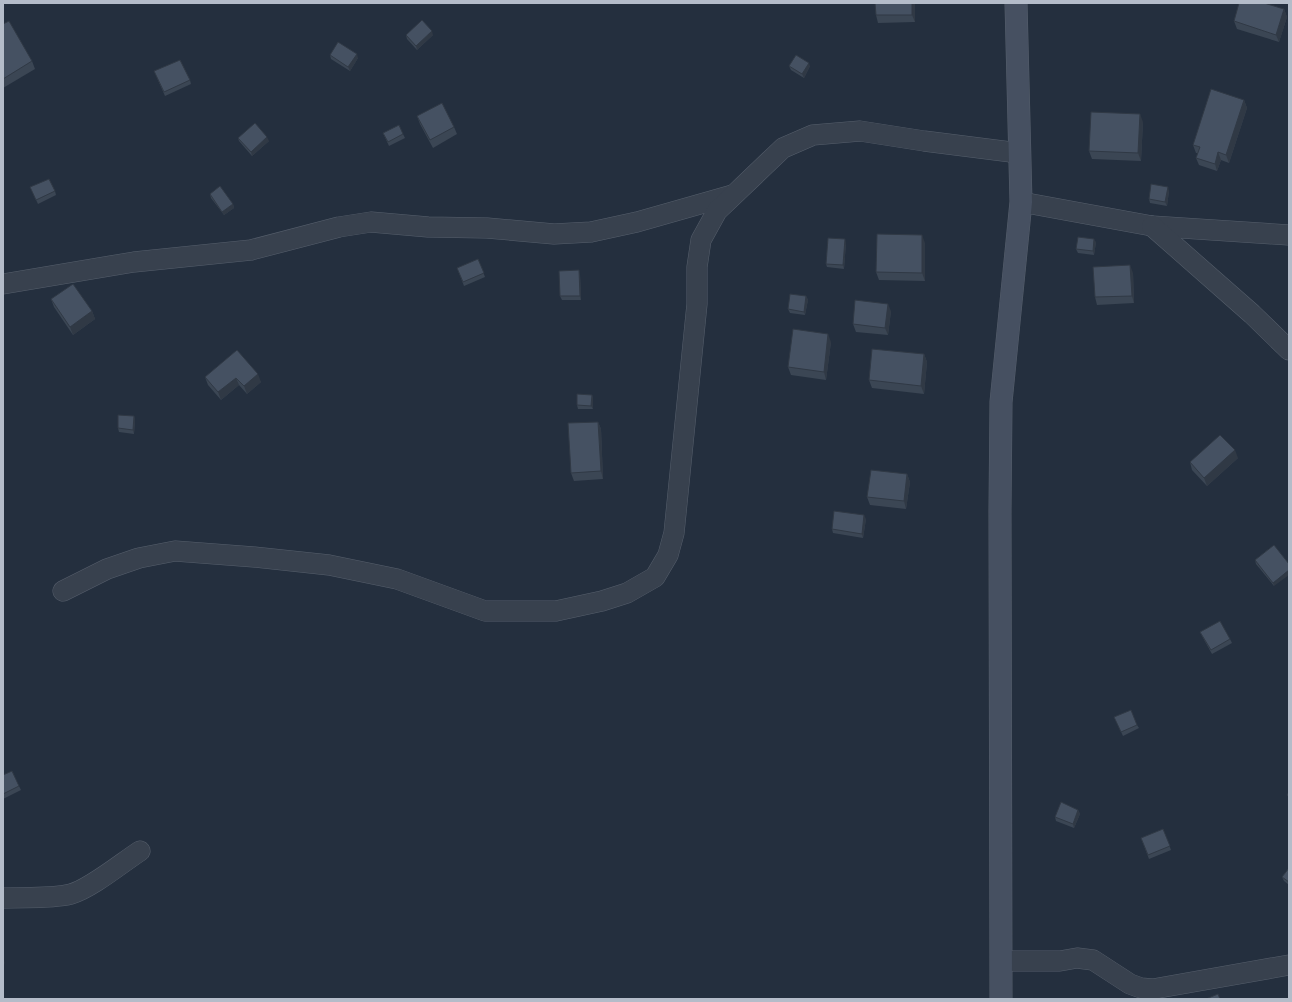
<svg xmlns="http://www.w3.org/2000/svg" width="1292" height="1002" font-family="'Exo 2',sans-serif">
<rect width="100%" height="100%" fill="#242f3e"/>
<g fill="none" stroke-linecap="round" stroke-linejoin="round">
<defs>
<g id="street">
<polyline points="1021,202 1152,226 1289,235"/>
<polyline points="1152,226 1252,314 1289,350"/>
<polyline points="3,284 134,262 251,250 339,227 371,222 428,227 487,228 554,234 591,232 637,222 732,195"/>
<polyline points="63,591 107,569 139,558 175,551 254,557 329,565 397,579 485,611 556,611 602,601 627,593 655,577 668,555 674,533 697,304 697,267 701,240 717,211 783,148 813,135 860,131 924,141 1019,153"/>
<path d="M3,898C25,897 51,899 71,894C90,889 123,862 140,851"/>
<polyline points="1001,961 1060,961 1077,958 1093,960 1130,984 1141,988 1153,989 1289,965"/>
</g>
<polyline id="secondary" points="1001,999 1000,511 1001,402 1021,202 1016,3"/>
</defs>
<use href="#street" stroke="#565f6c" stroke-width="21"/>
<use href="#secondary" stroke="#565f6c" stroke-width="23"/>
<use href="#street" stroke="#38414e" stroke-width="20"/>
<use href="#secondary" stroke="#465061" stroke-width="22"/>
</g>
<g fill="#3b4654">
<polygon points="915,3 915,22 878,23 876,15"/>
<polygon points="1284,9 1287,17 1279,42 1237,29 1234,21"/>
<polygon points="3,24 32,61 35,69 3,88"/>
<polygon points="406,35 433,35 417,50 407,39"/>
<polygon points="330,55 358,58 350,71 331,59"/>
<polygon points="789,66 810,66 804,78 791,70"/>
<polygon points="154,71 190,80 191,84 165,96"/>
<polygon points="1244,100 1247,108 1229,163 1221,160 1217,171 1199,165 1196,158 1198,153 1196,153 1193,145"/>
<polygon points="417,116 454,127 457,134 433,148 420,124"/>
<polygon points="1143,122 1141,161 1092,159 1089,151"/>
<polygon points="383,133 403,134 405,138 389,146"/>
<polygon points="238,138 269,141 252,156 239,141"/>
<polygon points="30,187 55,191 56,195 38,204"/>
<polygon points="1169,191 1167,206 1150,203 1149,199"/>
<polygon points="210,194 233,204 234,208 224,215 211,198"/>
<polygon points="1096,242 1094,255 1078,253 1076,249"/>
<polygon points="846,243 844,269 827,267 826,264"/>
<polygon points="925,243 925,281 879,280 876,272"/>
<polygon points="478,259 485,277 464,286 457,268"/>
<polygon points="1133,273 1134,303 1097,305 1095,297"/>
<polygon points="580,274 581,300 562,300 560,296"/>
<polygon points="806,296 808,300 805,315 790,313 788,309"/>
<polygon points="51,299 92,311 95,319 73,335 54,307"/>
<polygon points="891,311 888,335 856,332 853,324"/>
<polygon points="831,342 826,380 791,375 788,367"/>
<polygon points="237,350 261,382 247,394 239,385 221,400 208,385 205,377"/>
<polygon points="924,354 927,362 924,394 872,388 869,380"/>
<polygon points="592,395 593,399 593,409 578,409 577,405"/>
<polygon points="134,416 135,420 134,434 119,432 118,428"/>
<polygon points="598,422 601,429 603,479 574,481 571,473"/>
<polygon points="1238,458 1207,486 1192,470 1190,462"/>
<polygon points="907,474 910,482 906,509 870,505 867,497"/>
<polygon points="866,519 863,538 833,533 832,529"/>
<polygon points="1274,545 1274,586 1256,564 1255,560"/>
<polygon points="1200,632 1230,639 1232,643 1212,654 1202,636"/>
<polygon points="1114,717 1137,725 1139,728 1123,736"/>
<polygon points="3,775 19,786 21,790 3,799"/>
<polygon points="1078,810 1080,814 1074,828 1056,821 1055,817"/>
<polygon points="1163,829 1171,850 1149,859 1141,838"/>
<polygon points="1289,868 1289,885 1284,881 1282,877"/>
</g>
<g fill="#303945">
<polygon points="912,3 915,3 915,22 912,15"/>
<polygon points="1284,9 1287,17 1279,42 1276,35"/>
<polygon points="432,31 433,35 417,50 416,46"/>
<polygon points="357,54 358,58 350,71 348,67"/>
<polygon points="809,63 810,66 804,78 802,74"/>
<polygon points="1244,100 1247,108 1229,163 1226,155"/>
<polygon points="1140,114 1143,122 1141,161 1138,153"/>
<polygon points="267,137 269,141 252,156 251,152"/>
<polygon points="1218,152 1221,160 1217,171 1215,164"/>
<polygon points="1168,187 1169,191 1167,206 1165,202"/>
<polygon points="233,204 234,208 224,215 222,212"/>
<polygon points="922,235 925,243 925,281 922,273"/>
<polygon points="845,239 846,243 844,269 843,265"/>
<polygon points="1094,239 1096,242 1094,255 1093,251"/>
<polygon points="1130,265 1133,273 1134,303 1132,296"/>
<polygon points="579,270 580,274 581,300 580,296"/>
<polygon points="806,296 808,300 805,315 804,312"/>
<polygon points="888,304 891,311 888,335 885,328"/>
<polygon points="92,311 95,319 73,335 70,327"/>
<polygon points="828,334 831,342 826,380 824,372"/>
<polygon points="924,354 927,362 924,394 921,386"/>
<polygon points="258,374 261,382 247,394 244,386"/>
<polygon points="236,378 239,385 221,400 218,392"/>
<polygon points="592,395 593,399 593,409 591,406"/>
<polygon points="134,416 135,420 134,434 133,430"/>
<polygon points="598,422 601,429 603,479 601,471"/>
<polygon points="1235,450 1238,458 1207,486 1204,478"/>
<polygon points="907,474 910,482 906,509 904,501"/>
<polygon points="864,515 866,519 863,538 862,534"/>
<polygon points="1289,570 1289,575 1274,586 1273,583"/>
<polygon points="1078,810 1080,814 1074,828 1073,824"/>
<polygon points="3,954 5,965 3,961"/>
</g>
<g fill="#455162" stroke="#303945">
<polygon points="875,3 912,3 912,15 876,15"/>
<polygon points="1239,3 1264,3 1284,9 1276,35 1234,21"/>
<polygon points="422,20 432,31 416,46 406,35"/>
<polygon points="9,21 32,61 3,79 3,24"/>
<polygon points="338,42 357,54 348,67 330,55"/>
<polygon points="796,55 809,63 802,74 789,66"/>
<polygon points="180,60 190,80 164,92 154,71"/>
<polygon points="1211,89 1244,100 1226,155 1218,152 1215,164 1196,158 1200,147 1193,145"/>
<polygon points="442,103 454,127 430,140 417,116"/>
<polygon points="1091,112 1140,114 1138,153 1089,151"/>
<polygon points="255,123 267,137 251,152 238,138"/>
<polygon points="399,125 403,134 388,142 383,133"/>
<polygon points="49,179 55,191 36,200 30,187"/>
<polygon points="1151,184 1168,187 1165,202 1149,199"/>
<polygon points="220,186 233,204 222,212 210,194"/>
<polygon points="877,234 922,235 922,273 876,272"/>
<polygon points="1078,237 1094,239 1093,251 1076,249"/>
<polygon points="828,238 845,239 843,265 826,264"/>
<polygon points="478,259 484,273 463,282 457,268"/>
<polygon points="1130,265 1132,296 1095,297 1093,267"/>
<polygon points="579,270 580,296 560,296 559,271"/>
<polygon points="73,284 92,311 70,327 51,299"/>
<polygon points="790,294 806,296 804,312 788,309"/>
<polygon points="855,300 888,304 885,328 853,324"/>
<polygon points="793,329 828,334 824,372 788,367"/>
<polygon points="872,349 924,354 921,386 869,380"/>
<polygon points="237,350 258,374 244,386 236,378 218,392 205,377"/>
<polygon points="577,394 592,395 591,406 577,405"/>
<polygon points="118,415 134,416 133,430 118,428"/>
<polygon points="598,422 601,471 571,473 568,423"/>
<polygon points="1220,435 1235,450 1204,478 1190,462"/>
<polygon points="871,470 907,474 904,501 867,497"/>
<polygon points="834,511 864,515 862,534 832,529"/>
<polygon points="1274,545 1289,564 1289,570 1273,583 1255,560"/>
<polygon points="1220,621 1230,639 1211,650 1200,632"/>
<polygon points="1131,710 1137,725 1121,732 1114,717"/>
<polygon points="12,771 19,786 3,794 3,775"/>
<polygon points="1289,792 1289,797 1287,795"/>
<polygon points="1061,802 1078,810 1073,824 1055,817"/>
<polygon points="1163,829 1170,846 1148,855 1141,838"/>
<polygon points="1289,868 1289,882 1282,877"/>
<polygon points="1218,994 1220,999 1206,999"/>
</g>
<rect width="1292" height="1002" fill="none" stroke="#b4bcc9" stroke-width="8"/>
</svg>
